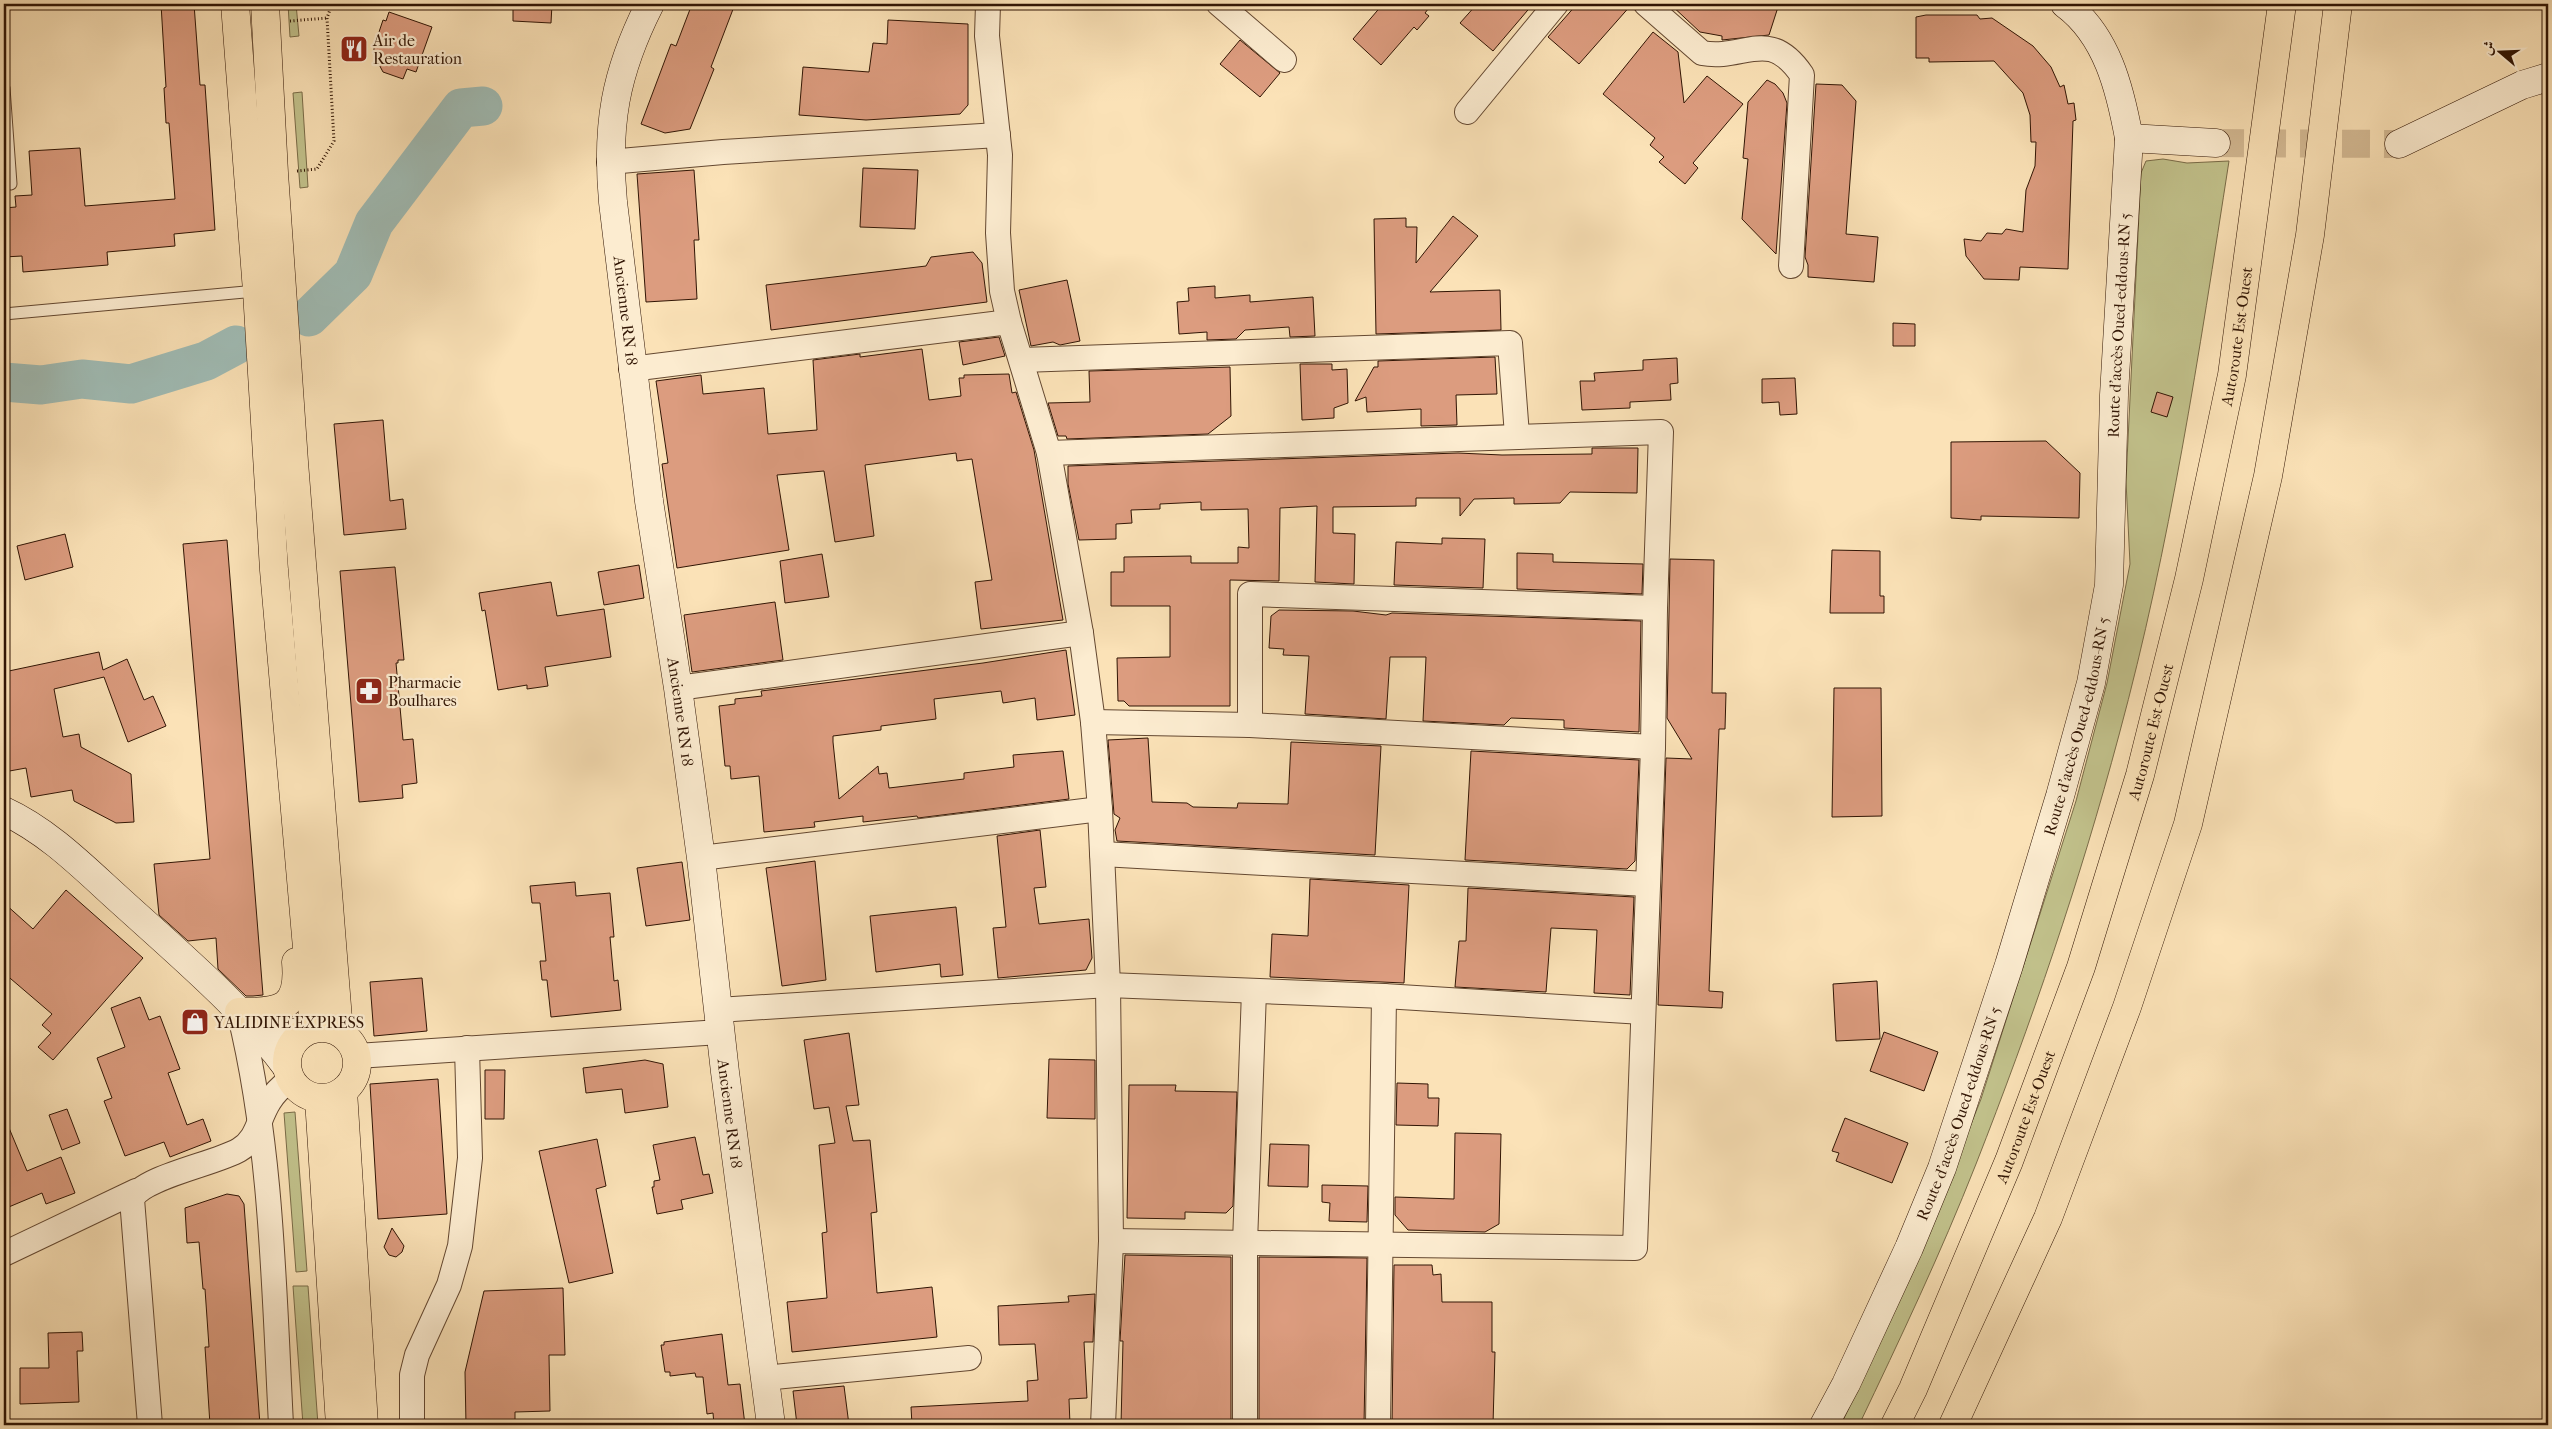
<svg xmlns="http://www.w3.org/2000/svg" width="2552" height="1429" font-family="'IM FELL French Canon',Amiri,serif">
<rect width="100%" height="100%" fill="#fbe2b7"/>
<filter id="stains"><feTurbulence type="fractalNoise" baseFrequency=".004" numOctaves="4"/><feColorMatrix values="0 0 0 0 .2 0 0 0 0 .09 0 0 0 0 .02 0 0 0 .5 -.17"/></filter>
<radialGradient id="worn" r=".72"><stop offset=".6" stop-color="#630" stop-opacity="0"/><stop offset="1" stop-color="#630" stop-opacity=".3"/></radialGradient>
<g fill="#c2c28c" stroke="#7a6c48">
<polygon points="288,4 296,4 299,36 290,37"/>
<polygon points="302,92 308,187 300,188 293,93"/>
<path d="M2163,159L2187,163L2229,161C2199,354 2170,547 2119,735C2080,881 2031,1024 1976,1164C1941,1253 1900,1339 1859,1425H1841L1919,1256L1981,1099L2076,801L2107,683L2130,564L2126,481L2141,173L2146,161Z"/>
<polygon points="295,1112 307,1271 296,1272 284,1113"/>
<polygon points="293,1286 308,1286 318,1425 303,1425"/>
</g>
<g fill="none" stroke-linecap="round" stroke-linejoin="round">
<g stroke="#a0bcb5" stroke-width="39">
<polyline points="309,317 353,274 374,223 461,108 483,106"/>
<polyline points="4,382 41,385 82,379 131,384 206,361 236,345"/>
</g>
</g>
<g fill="#dc9c7f" stroke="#311504">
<polygon points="161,4 194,4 200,85 205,85 215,230 174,234 175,246 107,252 108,265 23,272 22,256 4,257 4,208 16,207 15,196 32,195 29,151 80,148 85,206 175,199 169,123 166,123 164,88 166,87"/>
<polygon points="513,4 552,4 551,23 513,21"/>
<polygon points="692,4 735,4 711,67 714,69 690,129 665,133 641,124 671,44 676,46"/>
<polygon points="1383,4 1432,4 1425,13 1429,16 1417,30 1414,27 1381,65 1353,39"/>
<polygon points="1477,4 1533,4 1493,51 1460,23"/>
<polygon points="1577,4 1632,4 1579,64 1548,37"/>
<polygon points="1670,4 1779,4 1769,35 1722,40 1722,36 1700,32"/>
<polygon points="389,12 432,27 416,72 407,69 403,79 383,72 374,55 374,47 383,20 386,21"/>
<polygon points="1926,15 1977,15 1980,19 1992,18 2033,46 2051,67 2060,87 2064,85 2068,104 2074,103 2076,120 2073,121 2068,269 2020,267 2019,280 1984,279 1966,256 1964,239 1981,241 1987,233 2002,234 2006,229 2023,232 2026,190 2035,166 2036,142 2031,142 2030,115 2023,93 1994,61 1929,62 1929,58 1916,58 1916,17"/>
<polygon points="888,20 968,24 968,105 960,114 866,120 799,115 803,67 869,72 873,43 887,44"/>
<polygon points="1653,32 1678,52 1684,103 1707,76 1743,104 1693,163 1698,168 1685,184 1659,162 1664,157 1650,145 1655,138 1603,94"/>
<polygon points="1240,40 1280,73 1260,97 1220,64"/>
<polygon points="1767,80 1775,84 1783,93 1787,103 1776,254 1742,219 1748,159 1743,158 1748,102"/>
<polygon points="1816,84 1842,85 1856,101 1846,234 1878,237 1874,282 1808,277 1808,265 1805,257"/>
<polygon points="863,168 918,170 915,229 860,227"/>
<polygon points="694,170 699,240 694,240 697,299 646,302 637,174"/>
<polygon points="1453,216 1478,236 1430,292 1500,290 1501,330 1376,334 1374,219 1406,218 1406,227 1417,227 1416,263"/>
<polygon points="973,252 982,263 987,302 771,330 766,285 926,266 931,257"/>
<polygon points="1067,280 1080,341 1060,345 1053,342 1031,346 1019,290"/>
<polygon points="1215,286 1215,298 1250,295 1250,302 1313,297 1315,336 1290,337 1289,327 1245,330 1236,339 1207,340 1207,332 1179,334 1177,302 1189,301 1188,288"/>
<polygon points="1893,323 1915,324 1915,346 1893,346"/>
<polygon points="999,337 1005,356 963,365 959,342"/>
<polygon points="922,349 929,400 961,396 959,378 964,378 964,375 1009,374 1012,393 1016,392 1034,450 1063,620 981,629 975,582 992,580 972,459 957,461 956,453 865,465 874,536 835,542 824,471 777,475 789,550 677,568 662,464 668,463 656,381 701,375 703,394 764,388 768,434 817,430 813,360 860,354 860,357"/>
<polygon points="1495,357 1497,394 1456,395 1457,425 1421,426 1421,409 1367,412 1366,397 1355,401 1374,367 1378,367 1378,361"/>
<polygon points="1677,358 1678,383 1670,384 1671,400 1630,402 1630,408 1582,410 1580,381 1595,381 1594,373 1643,370 1643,360"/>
<polygon points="1300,364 1332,364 1332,370 1347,369 1348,403 1334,408 1334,418 1302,420"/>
<polygon points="1230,367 1231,416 1208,434 1067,439 1066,436 1058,436 1048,403 1090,402 1089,371"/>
<polygon points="1795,378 1797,414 1780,415 1779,402 1762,403 1762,379"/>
<polygon points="2157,392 2173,397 2167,417 2151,412"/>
<polygon points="383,420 390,501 403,499 406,529 344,535 334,424"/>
<polygon points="2046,441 2080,473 2079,518 1981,516 1981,520 1951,518 1951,442"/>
<polygon points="1592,448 1638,448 1637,493 1570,492 1560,503 1514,504 1514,498 1474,499 1460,516 1460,498 1416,498 1416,506 1333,507 1333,533 1355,534 1354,584 1315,582 1317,506 1280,508 1279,581 1230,580 1230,706 1129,706 1124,701 1118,701 1117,658 1170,657 1170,606 1111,606 1111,572 1124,572 1124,557 1191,556 1191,563 1238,563 1238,547 1249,548 1248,509 1201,510 1201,502 1160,504 1160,509 1131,510 1132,523 1116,524 1116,539 1079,540 1068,484 1068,466 1458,453 1502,455 1592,454"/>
<polygon points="65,534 73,567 25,580 17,546"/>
<polygon points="1442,538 1485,539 1483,588 1394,585 1396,542 1442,544"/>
<polygon points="227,540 263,995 253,996 246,996 218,969 216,938 188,941 159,915 154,864 210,859 183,544"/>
<polygon points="1832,550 1880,551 1880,596 1884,596 1884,613 1830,613"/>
<polygon points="1517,553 1553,554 1553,562 1643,564 1642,594 1517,589"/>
<polygon points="822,554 829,597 785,603 780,561"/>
<polygon points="1670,559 1714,560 1712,693 1726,693 1725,729 1719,729 1709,991 1723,992 1722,1008 1658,1005 1666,758 1692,759 1667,718"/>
<polygon points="639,565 644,598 604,605 598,572"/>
<polygon points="395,567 404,660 398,660 398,663 396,663 403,740 413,739 417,783 402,785 403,798 359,802 340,571"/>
<polygon points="551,582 557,616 604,609 611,657 545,667 548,686 527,689 527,685 498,690 485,610 482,611 479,593"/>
<polygon points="775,602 783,660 692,672 684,615"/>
<polygon points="1279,610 1353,611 1386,615 1392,613 1641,621 1639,732 1564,728 1564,720 1511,718 1504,725 1423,721 1426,657 1390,657 1386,719 1305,714 1309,656 1283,655 1284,649 1269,648 1271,616"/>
<polygon points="1066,650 1075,715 1037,720 1035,698 1003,703 1001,691 934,699 936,719 881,726 881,730 833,736 833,742 839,799 878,766 879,774 887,773 889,788 964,779 964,773 1014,767 1013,755 1063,751 1069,799 918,818 917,816 863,822 863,816 814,822 815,827 764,832 759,776 731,779 730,766 725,766 719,706 735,704 735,699 762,696 761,691 983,663"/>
<polygon points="99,652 103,670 127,659 144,700 153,696 166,726 128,742 104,677 54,689 63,737 79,734 81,747 131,774 134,822 116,823 74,801 72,790 31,797 26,768 4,772 4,672"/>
<polygon points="1834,688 1881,688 1882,816 1832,817"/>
<polygon points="1148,738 1152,802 1187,803 1193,807 1237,808 1238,803 1288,804 1291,742 1381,746 1375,855 1117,841 1115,830 1120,818 1114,814 1108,740"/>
<polygon points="1471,751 1639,760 1635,861 1627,869 1465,860"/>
<polygon points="1040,830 1046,887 1034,888 1039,924 1089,919 1092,958 1086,970 998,978 993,928 1006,927 997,836"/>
<polygon points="815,861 826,980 782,986 766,868"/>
<polygon points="682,862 690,920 646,926 637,868"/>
<polygon points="1310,879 1409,885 1404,983 1270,977 1272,934 1308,936"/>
<polygon points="575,882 576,896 610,893 614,937 610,937 614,981 618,980 621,1010 551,1017 547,980 542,980 540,961 546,961 540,903 532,903 530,886"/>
<polygon points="1468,888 1634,897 1630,995 1594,993 1597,930 1551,928 1546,992 1455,987 1459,941 1466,941"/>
<polygon points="66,890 143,958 53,1060 38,1047 51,1033 42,1025 52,1014 4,973 4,903 33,929"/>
<polygon points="956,907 963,975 941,977 940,964 876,972 870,916"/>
<polygon points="422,978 427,1031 374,1036 370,982"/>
<polygon points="1877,981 1880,1039 1836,1041 1833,984"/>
<polygon points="140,997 149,1020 160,1016 180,1069 168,1073 187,1125 203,1119 211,1141 170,1157 164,1142 125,1156 104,1101 112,1098 97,1058 125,1047 111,1008"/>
<polygon points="1884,1032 1938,1052 1924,1091 1870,1071"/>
<polygon points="849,1033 859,1105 846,1106 853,1141 870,1140 877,1212 871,1213 877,1293 932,1287 937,1337 792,1352 787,1302 827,1298 822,1233 827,1232 819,1145 835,1143 829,1107 814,1109 804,1040"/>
<polygon points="1049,1059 1095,1060 1095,1119 1047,1118"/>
<polygon points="645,1060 663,1064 668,1107 625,1113 622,1089 586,1093 583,1068"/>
<polygon points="485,1070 505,1070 504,1119 485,1119"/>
<polygon points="438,1079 447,1214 378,1219 370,1084"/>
<polygon points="1397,1083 1428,1084 1428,1098 1439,1098 1438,1126 1396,1125"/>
<polygon points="1129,1085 1176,1085 1175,1091 1237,1092 1233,1206 1226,1213 1185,1212 1185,1219 1127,1218"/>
<polygon points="67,1109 80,1143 62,1150 49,1115"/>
<polygon points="4,1116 27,1171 61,1157 75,1193 46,1204 42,1193 4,1209"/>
<polygon points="1845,1118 1908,1143 1892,1183 1836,1161 1839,1153 1832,1151"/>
<polygon points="1455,1133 1501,1134 1499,1224 1485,1232 1408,1230 1395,1215 1395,1197 1454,1199"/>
<polygon points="695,1137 703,1175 709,1174 713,1193 681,1200 683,1209 657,1214 652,1187 654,1187 654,1181 660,1180 653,1145"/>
<polygon points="597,1139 606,1186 596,1189 613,1273 569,1283 539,1151"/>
<polygon points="1270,1144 1309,1145 1308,1187 1268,1186"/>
<polygon points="1322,1185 1368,1186 1367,1222 1329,1221 1330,1203 1322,1202"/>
<polygon points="227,1194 239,1196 244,1204 260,1425 210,1425 205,1347 209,1347 205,1289 203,1289 199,1242 187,1243 185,1208"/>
<polygon points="392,1228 404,1246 402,1252 396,1257 389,1255 384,1247"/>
<polygon points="1125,1255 1231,1257 1231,1425 1121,1425 1123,1341 1120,1341"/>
<polygon points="1259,1257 1367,1258 1364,1425 1259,1425"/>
<polygon points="1394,1265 1432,1265 1433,1275 1441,1274 1442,1302 1492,1302 1492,1352 1495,1352 1493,1425 1392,1425"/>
<polygon points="563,1288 565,1355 549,1355 550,1411 515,1412 515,1425 466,1425 465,1372 484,1291"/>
<polygon points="1095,1294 1093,1342 1084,1342 1087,1398 1069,1399 1070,1425 912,1425 911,1407 1028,1401 1027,1381 1038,1380 1035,1344 999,1345 998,1306 1069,1302 1068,1296"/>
<polygon points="82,1332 83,1351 77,1351 79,1402 20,1404 20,1368 49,1368 48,1333"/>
<polygon points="722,1334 728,1385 740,1384 745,1425 714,1425 713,1413 707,1414 703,1377 696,1377 695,1373 670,1376 670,1372 665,1372 661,1345 664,1345 664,1342"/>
<polygon points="844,1386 849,1425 797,1425 793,1391"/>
</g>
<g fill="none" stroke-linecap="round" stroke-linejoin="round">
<polyline stroke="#d3b993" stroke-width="28" stroke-dasharray="28 14" stroke-linecap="butt" points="2216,143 2399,144"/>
<defs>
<g id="lane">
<polyline points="4,88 11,184"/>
<polyline points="4,314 257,291"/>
</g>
<g id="street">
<polyline points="988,4 987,36 1000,155 998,233 1002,291 1009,322 1049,453 1081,633 1093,722 1100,809 1108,985 1111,1241 1103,1425"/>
<polyline points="1219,4 1284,60"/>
<path d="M1646,4L1702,53C1744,61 1769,26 1802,75L1791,266"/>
<polyline points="1467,112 1556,4"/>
<polyline points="609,162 723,152 998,135"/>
<polyline points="1022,360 1510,343 1517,435"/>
<polyline points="631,369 1009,322"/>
<polyline points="1049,453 1661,432 1655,608 1653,747 1635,1248 1111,1241"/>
<polyline points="678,688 1081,633"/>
<polyline points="1093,722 1250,725 1653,747"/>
<polyline points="1250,725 1250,594 1655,608"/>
<polyline points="1102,854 1647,884"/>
<polyline points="701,858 1100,809"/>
<polyline points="718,1010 1108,985 1384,996 1643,1012"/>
<path d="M239,1012C272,1145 274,1289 281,1425"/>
<polyline points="357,1056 720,1032"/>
<polyline points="4,1254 136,1191"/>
<polyline points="764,1378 969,1358"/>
<path d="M150,1425L132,1199C142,1177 215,1164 239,1150C258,1139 258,1119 269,1102C274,1093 282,1086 290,1080"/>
<polyline points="412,1425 412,1375 417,1355 449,1285 460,1246 470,1158 467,1048"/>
<polyline points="1245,1425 1245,1243 1254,991"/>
<polyline points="1378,1425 1384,996"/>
</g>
<g id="secondary">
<path id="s1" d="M650,4C615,73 606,125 613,202L649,501L678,688L701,858L725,1072L771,1425"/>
<polyline points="2129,138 2216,143"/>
<polyline points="2399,144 2522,85 2548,77"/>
<path d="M4,811C50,832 87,871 124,904C178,953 243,1008 286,1066"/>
<polyline points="250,1022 275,1030 302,1034"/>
<path id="s2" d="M1824,1425L1846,1384L1909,1248L1942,1168L2009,965L2060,796L2091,683L2109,585L2114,395L2129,138C2120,89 2107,35 2065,4"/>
</g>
<g id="primary">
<polyline points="235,4 257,291 274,570 314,1028"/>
<polyline points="265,4 274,173 294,462 339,1032"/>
<path d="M239,1012C280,1012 300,1010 296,962"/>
<circle cx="322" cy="1063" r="35"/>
<polyline points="343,1091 364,1425"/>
<polyline points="319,1099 340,1425"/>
</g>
<g id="highway">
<path id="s3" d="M1895,1425L1913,1389L2009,1161L2081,967L2140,775L2189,579L2232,375L2282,4"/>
<polyline points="1953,1425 2048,1218 2127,1007 2188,824 2268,476 2310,235 2338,4"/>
</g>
</defs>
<use href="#lane" stroke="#644831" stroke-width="13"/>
<use href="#street" stroke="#644831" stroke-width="26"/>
<use href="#secondary" stroke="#311504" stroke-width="29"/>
<use href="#primary" stroke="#311504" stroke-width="29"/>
<use href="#highway" stroke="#311504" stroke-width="29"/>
<g stroke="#311504" stroke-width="3" stroke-dasharray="1 2.5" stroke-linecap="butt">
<polyline points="290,21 327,18"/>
<polyline points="297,171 317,169 334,141 327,18 332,4"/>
</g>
<use href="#lane" stroke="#fcecd0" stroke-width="11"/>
<use href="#street" stroke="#fcecd0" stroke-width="24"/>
<use href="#secondary" stroke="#fcecd0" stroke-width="28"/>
<use href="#primary" stroke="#fbe2b7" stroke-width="28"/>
<use href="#highway" stroke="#fbe2b7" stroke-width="28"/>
</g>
<defs>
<symbol id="restaurant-square" viewBox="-11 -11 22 22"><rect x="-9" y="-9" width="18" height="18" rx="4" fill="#8f2418" stroke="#fcecd0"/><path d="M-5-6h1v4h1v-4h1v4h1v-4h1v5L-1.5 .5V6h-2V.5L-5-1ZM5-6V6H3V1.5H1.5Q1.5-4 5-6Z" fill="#fff"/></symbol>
<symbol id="pharmacy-square" viewBox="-11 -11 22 22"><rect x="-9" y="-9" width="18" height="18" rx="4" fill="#8f2418" stroke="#fcecd0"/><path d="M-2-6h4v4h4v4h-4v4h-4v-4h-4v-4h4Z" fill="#fff"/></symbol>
<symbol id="shop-square" viewBox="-11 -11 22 22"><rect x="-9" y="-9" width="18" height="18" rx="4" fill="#8f2418" stroke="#fcecd0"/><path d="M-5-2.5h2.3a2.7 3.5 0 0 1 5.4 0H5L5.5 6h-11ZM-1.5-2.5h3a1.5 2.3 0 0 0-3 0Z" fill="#fff"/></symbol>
</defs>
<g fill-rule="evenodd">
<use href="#restaurant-square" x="338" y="33" width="32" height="32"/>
<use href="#pharmacy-square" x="353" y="675" width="32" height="32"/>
<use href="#shop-square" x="179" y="1006" width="32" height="32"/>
</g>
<g text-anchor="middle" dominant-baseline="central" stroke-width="4.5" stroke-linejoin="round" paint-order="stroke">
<g font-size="16" fill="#311504" stroke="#fcecd0" text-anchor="start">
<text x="373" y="40">Air de<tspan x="373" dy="18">Restauration</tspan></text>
<text x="388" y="682">Pharmacie<tspan x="388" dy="18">Boulhares</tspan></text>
<text x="214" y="1022">YALIDINE EXPRESS</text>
</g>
<g font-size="16" fill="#311504" stroke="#fcecd0">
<text stroke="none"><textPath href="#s1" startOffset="314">Ancienne RN 18</textPath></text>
<text stroke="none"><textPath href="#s2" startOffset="1150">Route d'accès Oued-eddous-RN 5</textPath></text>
<text stroke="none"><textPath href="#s3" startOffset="1145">Autoroute Est-Ouest</textPath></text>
<text stroke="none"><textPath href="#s1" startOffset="719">Ancienne RN 18</textPath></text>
<text stroke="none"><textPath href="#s2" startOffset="745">Route d'accès Oued-eddous-RN 5</textPath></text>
<text stroke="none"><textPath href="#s3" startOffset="740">Autoroute Est-Ouest</textPath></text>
<text stroke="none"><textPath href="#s1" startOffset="1124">Ancienne RN 18</textPath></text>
<text stroke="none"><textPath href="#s2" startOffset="340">Route d'accès Oued-eddous-RN 5</textPath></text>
<text stroke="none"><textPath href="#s3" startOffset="335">Autoroute Est-Ouest</textPath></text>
</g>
</g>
<rect width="2552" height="1429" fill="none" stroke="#fbe2b7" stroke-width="20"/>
<rect x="5" y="5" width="2542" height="1419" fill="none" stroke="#311504" stroke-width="2.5"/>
<rect x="10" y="10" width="2532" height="1409" fill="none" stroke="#311504"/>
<g transform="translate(2500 52) rotate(289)" stroke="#fcecd0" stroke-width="4" paint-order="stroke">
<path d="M0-4L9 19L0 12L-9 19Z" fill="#311504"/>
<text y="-8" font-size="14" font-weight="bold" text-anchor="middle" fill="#311504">ش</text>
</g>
<rect width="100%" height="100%" filter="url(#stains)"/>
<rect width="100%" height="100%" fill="url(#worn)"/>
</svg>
